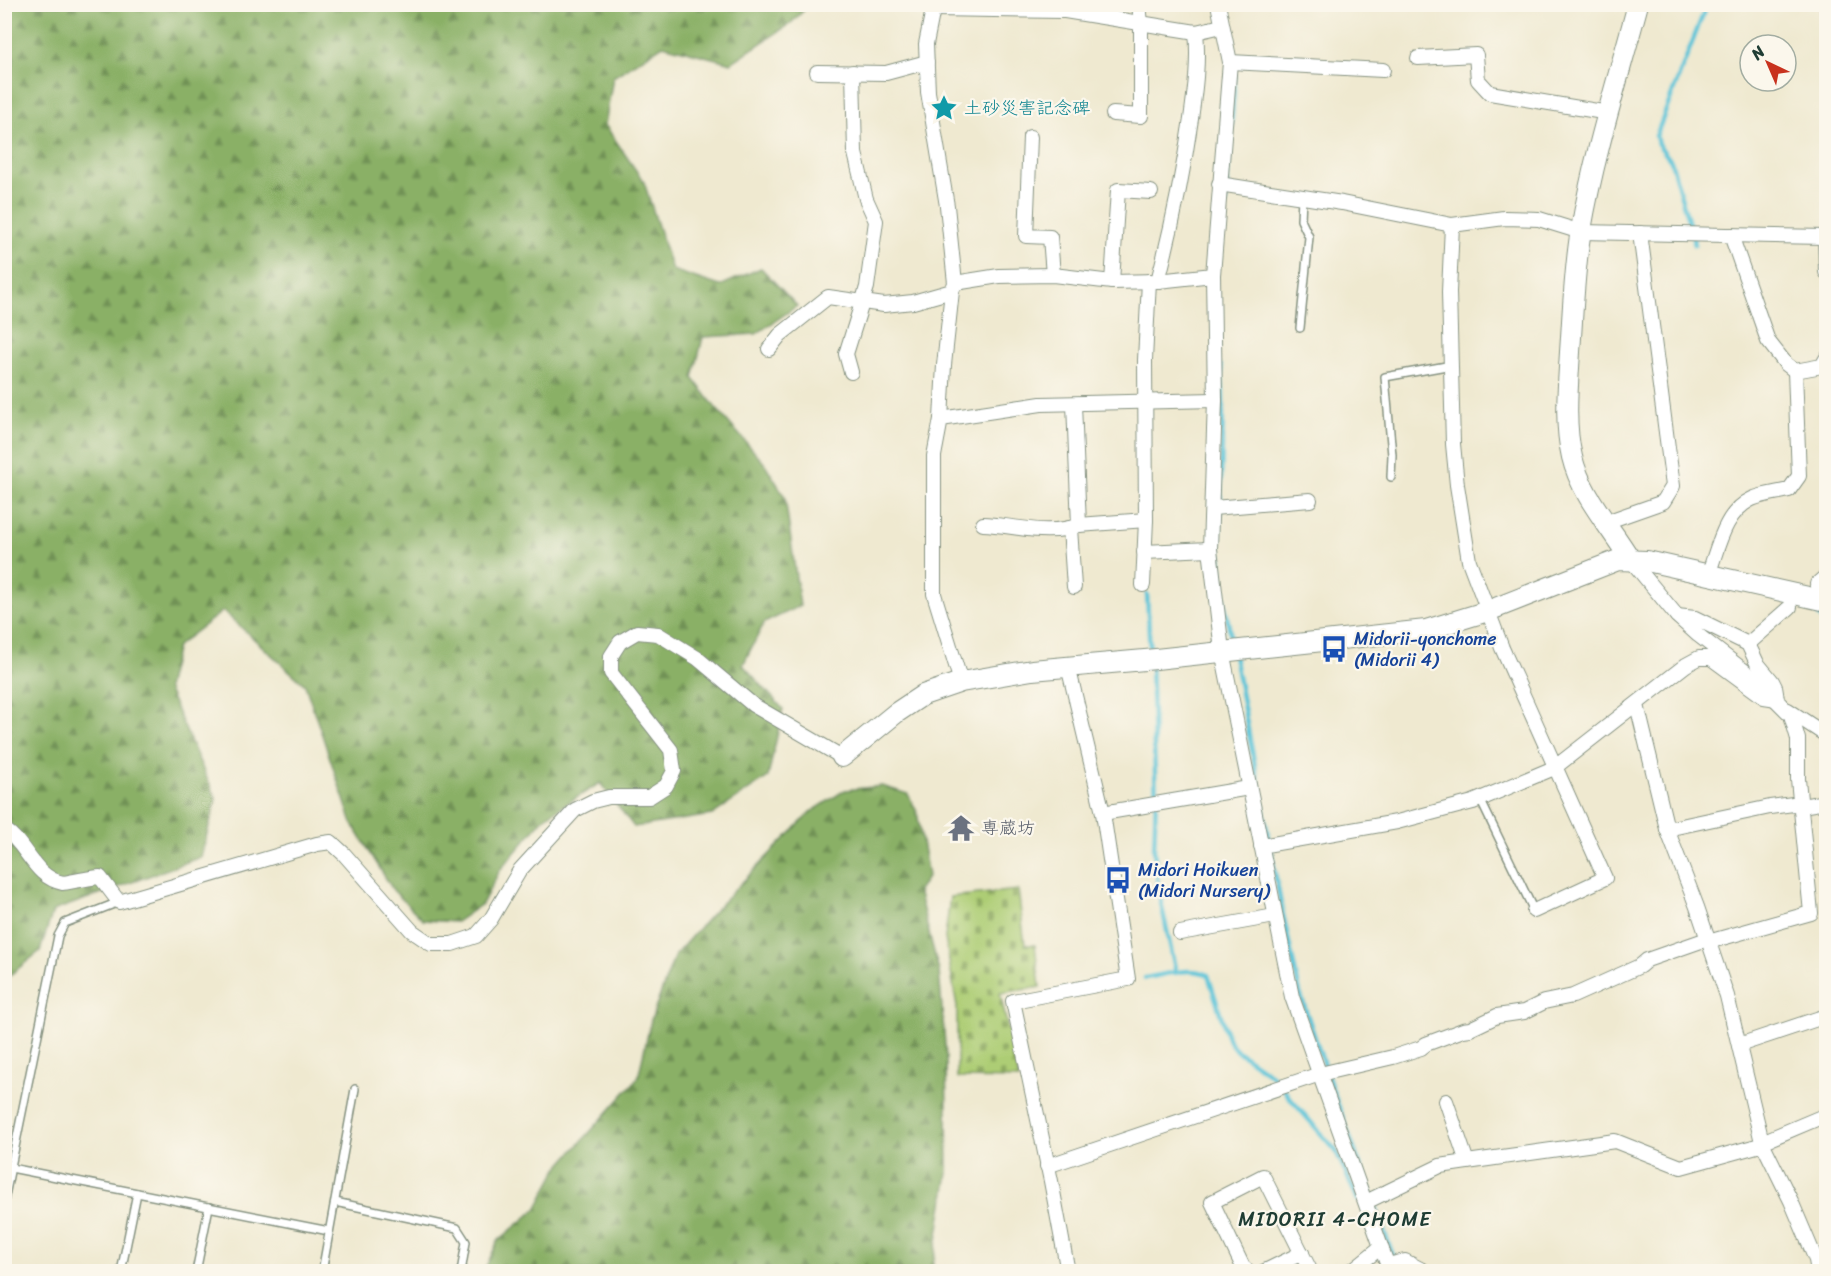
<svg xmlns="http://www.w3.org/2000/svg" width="1831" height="1276" font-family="Sriracha,'Klee One',sans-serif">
<defs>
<pattern id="forest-firs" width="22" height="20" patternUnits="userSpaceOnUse" patternTransform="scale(1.5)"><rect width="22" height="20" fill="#8ab066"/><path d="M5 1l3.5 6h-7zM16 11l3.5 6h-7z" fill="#709055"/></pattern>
<pattern id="cemetery-stones" width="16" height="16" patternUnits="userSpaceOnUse" patternTransform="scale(1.5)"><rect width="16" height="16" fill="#adcd75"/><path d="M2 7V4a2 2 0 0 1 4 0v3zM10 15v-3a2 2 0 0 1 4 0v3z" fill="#8ca861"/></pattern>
</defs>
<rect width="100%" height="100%" fill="#fbf7ec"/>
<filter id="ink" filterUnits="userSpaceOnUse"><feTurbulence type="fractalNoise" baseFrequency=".0167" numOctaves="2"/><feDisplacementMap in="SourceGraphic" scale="12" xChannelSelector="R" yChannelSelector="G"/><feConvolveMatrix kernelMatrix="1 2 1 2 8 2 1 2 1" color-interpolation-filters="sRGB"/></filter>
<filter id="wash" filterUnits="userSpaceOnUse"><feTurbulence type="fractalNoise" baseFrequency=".008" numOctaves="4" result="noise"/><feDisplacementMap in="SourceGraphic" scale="24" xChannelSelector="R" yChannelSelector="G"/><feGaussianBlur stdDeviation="1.35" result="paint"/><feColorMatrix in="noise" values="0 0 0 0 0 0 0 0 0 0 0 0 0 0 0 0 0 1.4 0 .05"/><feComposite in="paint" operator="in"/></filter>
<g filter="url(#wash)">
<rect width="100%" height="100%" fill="#efe9d0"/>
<polygon fill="#d0bdce" points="1820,5 1826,5 1826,134 1820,16"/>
<g fill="url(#forest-firs)" stroke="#54764d" stroke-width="1.5">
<polygon points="5,5 809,5 790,24 731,63 663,45 613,77 605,125 644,182 672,270 720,286 761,268 797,306 756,334 703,337 693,378 715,407 765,464 785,497 800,606 764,623 743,665 783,709 768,777 712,815 634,827 600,783 545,817 500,870 482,904 456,922 423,920 393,890 352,823 305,685 223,611 177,646 167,688 216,799 201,857 53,911 40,951 5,979 4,97 7,95 14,59 5,43"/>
<polygon points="882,786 908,794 917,812 928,876 918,891 939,971 946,1057 948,1173 932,1271 484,1271 498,1241 536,1209 558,1168 638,1078 651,1020 675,955 717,908 811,812 845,790"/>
</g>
<polygon fill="url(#cemetery-stones)" stroke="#668554" stroke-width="1.5" points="1018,890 1025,945 1035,945 1040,987 1000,993 1019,1079 957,1078 957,1006 945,938 950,897"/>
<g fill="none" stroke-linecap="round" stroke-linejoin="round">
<g stroke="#5bc4d8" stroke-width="4.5">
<polyline points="1226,4 1230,31"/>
<polyline points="1225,205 1235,76"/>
<polyline points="1695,245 1671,161 1658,144 1656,136 1707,4"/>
<polyline points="1221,366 1223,406 1219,545 1222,592 1233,647"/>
<polyline points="1147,594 1150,654"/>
<polyline points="1818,615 1826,622"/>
<polyline points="1234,655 1283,915 1300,993 1329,1080 1399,1272"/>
<polyline points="1151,665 1156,799 1154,850 1159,893 1176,973"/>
<path d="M1145,978C1164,975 1190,966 1208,975L1229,1041L1236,1050L1277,1079L1289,1097L1336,1151L1358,1200"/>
</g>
</g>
</g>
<g filter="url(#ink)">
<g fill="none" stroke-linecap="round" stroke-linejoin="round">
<defs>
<g id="lane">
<polyline points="1300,328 1309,237 1301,220 1302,197"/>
<polyline points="1391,477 1392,455 1385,377 1452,365"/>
<polyline points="1480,799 1534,911"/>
<polyline points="11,1168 329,1231"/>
<polyline points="4,1201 58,936 65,923 119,902"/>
<polyline points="335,1202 457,1228 466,1242 461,1272"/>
<polyline points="121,1272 137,1193"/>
<polyline points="196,1272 209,1207"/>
<polyline points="322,1272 355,1089"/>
</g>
<g id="street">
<polyline points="934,4 926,44 928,92 947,206 955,283 952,291 944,365 941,419 934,456 934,594 961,682"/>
<polyline points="1218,4 1230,62 1213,275 1215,400 1210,549 1222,651 1292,997 1390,1272"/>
<polyline points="934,9 1065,11 1196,32 1222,26"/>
<polyline points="1418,58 1476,55 1478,80 1490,93 1609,113"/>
<polyline points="1230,62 1383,70"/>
<polyline points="817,72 886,73 927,62"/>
<polyline points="1113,114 1141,116 1141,23 1139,4"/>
<polyline points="1030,137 1026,236 1050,237 1053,275"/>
<polyline points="1219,184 1342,203 1452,225 1504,218 1539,219 1581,232 1826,237"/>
<polyline points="1452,225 1449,292 1453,444 1457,485 1469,561 1502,648 1605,878 1534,911"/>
<polyline points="1731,235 1768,341 1786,364 1795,371 1822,366 1826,359"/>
<polyline points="1825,237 1826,272"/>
<path d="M1158,281C1172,227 1183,174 1191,119C1195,90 1199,61 1196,32"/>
<polyline points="1112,282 1118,190 1151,192"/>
<polyline points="955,283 999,276 1053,275 1112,282 1158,281 1213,275"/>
<polyline points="769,349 780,335 828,297 884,305 913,302 952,291"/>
<polyline points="851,372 846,354 867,287 876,221 866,199 855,153 853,72"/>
<polyline points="1074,404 1079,525"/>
<polyline points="941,419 1041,404 1215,400"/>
<polyline points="1213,508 1310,500"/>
<polyline points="1606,522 1663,502 1673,486 1640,233"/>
<path d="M983,524C1014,525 1049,537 1079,525L1146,520"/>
<polyline points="1070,528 1074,587"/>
<polyline points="1144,552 1210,549"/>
<polyline points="1630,559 1677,616 1698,635 1755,679 1791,715 1798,739 1798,779 1811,913 1708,942"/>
<path d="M1708,575C1718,548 1724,512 1752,499C1763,494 1777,493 1789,490L1799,476L1795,371"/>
<polyline points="1817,584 1826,576"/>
<polyline points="1143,585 1146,520 1145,360 1149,281"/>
<polyline points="1748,644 1790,607"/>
<polyline points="1637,705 1667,829 1697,907 1727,996 1762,1142 1791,1201 1816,1260 1818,1272"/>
<polyline points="1788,710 1826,735"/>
<polyline points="1801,806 1826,802"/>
<polyline points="1103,813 1249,788"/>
<path d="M4,829C27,844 34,878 63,883C66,883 93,877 100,877L119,902L317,844L331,842L344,854L412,931L431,944H452L476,936L491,919L520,870L575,810L593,801L609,797H649L666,786L674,771L671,750L611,673V656L620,642L637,632L658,634L697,658L753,705L842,757"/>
<polyline points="1667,829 1770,807 1801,803"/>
<polyline points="1261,846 1397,822 1473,802 1554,768 1686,665 1699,658 1711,658 1764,697 1777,699 1775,687 1772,681 1757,663 1748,644 1695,618 1677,616"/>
<polyline points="1180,933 1275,916"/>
<polyline points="1739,1045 1826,1016"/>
<polyline points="1446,1101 1467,1162"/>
<polyline points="1762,1142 1826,1115"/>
<polyline points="1047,1166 1320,1074 1393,1057 1421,1048 1426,1044 1463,1030 1470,1029 1497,1016 1524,1012 1544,1002 1573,996 1640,966 1647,960 1707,939"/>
<polyline points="1366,1202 1440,1166 1467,1162 1615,1141 1681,1167 1764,1144"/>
<polyline points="1387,1265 1405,1261 1426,1272"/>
<polyline points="1068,1272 1051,1181 1013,1001 1128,979 1103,813 1068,666"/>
<polyline points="1249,1272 1243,1267 1212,1202 1263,1176 1311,1272"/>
<polyline points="1263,1272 1302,1253"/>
<polyline points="1350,1272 1381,1247"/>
</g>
<g id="secondary">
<path d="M1630,559C1610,526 1581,495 1572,457C1564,423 1568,386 1570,352C1573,311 1574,270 1581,230C1594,154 1618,79 1638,4"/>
<polyline points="842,757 896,713 923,695 961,682 1032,670 1156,659 1426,630 1488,611 1618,560 1647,561 1826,601"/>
</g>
</defs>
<use href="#lane" stroke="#879382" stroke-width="10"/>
<use href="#street" stroke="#879382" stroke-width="16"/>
<use href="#secondary" stroke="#879382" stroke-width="22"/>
<use href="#lane" stroke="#fff" stroke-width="7"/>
<use href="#street" stroke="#fff" stroke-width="14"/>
<use href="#secondary" stroke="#fff" stroke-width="20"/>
</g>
</g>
<defs>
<symbol id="sight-bare" viewBox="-9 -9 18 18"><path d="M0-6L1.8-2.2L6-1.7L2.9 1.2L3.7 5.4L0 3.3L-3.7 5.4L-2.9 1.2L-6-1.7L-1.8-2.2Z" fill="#0f9aa8" stroke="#fbf7ec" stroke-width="2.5" paint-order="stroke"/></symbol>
<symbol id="bus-bare" viewBox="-9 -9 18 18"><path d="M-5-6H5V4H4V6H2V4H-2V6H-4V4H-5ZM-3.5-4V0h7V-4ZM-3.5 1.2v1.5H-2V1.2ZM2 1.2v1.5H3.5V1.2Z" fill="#1a4fb4" stroke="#fbf7ec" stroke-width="2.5" paint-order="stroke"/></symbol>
<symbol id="temple-bare" viewBox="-9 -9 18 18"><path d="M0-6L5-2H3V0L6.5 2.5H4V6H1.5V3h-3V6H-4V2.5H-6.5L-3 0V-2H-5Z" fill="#6b7280" stroke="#fbf7ec" stroke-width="2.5" paint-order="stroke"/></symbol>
</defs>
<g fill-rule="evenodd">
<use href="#sight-bare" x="925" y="89" width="38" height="38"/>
<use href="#bus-bare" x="1315" y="630" width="38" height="38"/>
<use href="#temple-bare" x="942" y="809" width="38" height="38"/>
<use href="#bus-bare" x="1099" y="861" width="38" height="38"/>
</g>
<g text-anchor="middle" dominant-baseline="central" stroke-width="4.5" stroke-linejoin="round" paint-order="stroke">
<g font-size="18" fill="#0d838f" stroke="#fbf7ec" text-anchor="start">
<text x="964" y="108">土砂災害記念碑</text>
</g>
<g font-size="18" fill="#164399" stroke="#fbf7ec" text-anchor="start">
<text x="1354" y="639">Midorii-yonchome<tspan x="1354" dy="21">(Midorii 4)</tspan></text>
<text x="1138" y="870">Midori Hoikuen<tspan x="1138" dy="21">(Midori Nursery)</tspan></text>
</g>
<g font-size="18" fill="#5b616d" stroke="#fbf7ec" text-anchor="start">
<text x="981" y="828">専蔵坊</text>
</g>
<g font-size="20" letter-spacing="1.5" fill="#1f3d34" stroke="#fbf7ec">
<text x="1335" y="1219">MIDORII 4-CHOME</text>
</g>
</g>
<rect width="1831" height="1276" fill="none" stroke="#fbf7ec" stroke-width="24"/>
<g transform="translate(1768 63) rotate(316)"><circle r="28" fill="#fbf7ec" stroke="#a3ada2" stroke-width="1.5"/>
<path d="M0-4.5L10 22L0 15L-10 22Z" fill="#c8321e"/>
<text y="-9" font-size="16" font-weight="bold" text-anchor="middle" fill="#1f3d34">N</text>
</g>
</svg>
